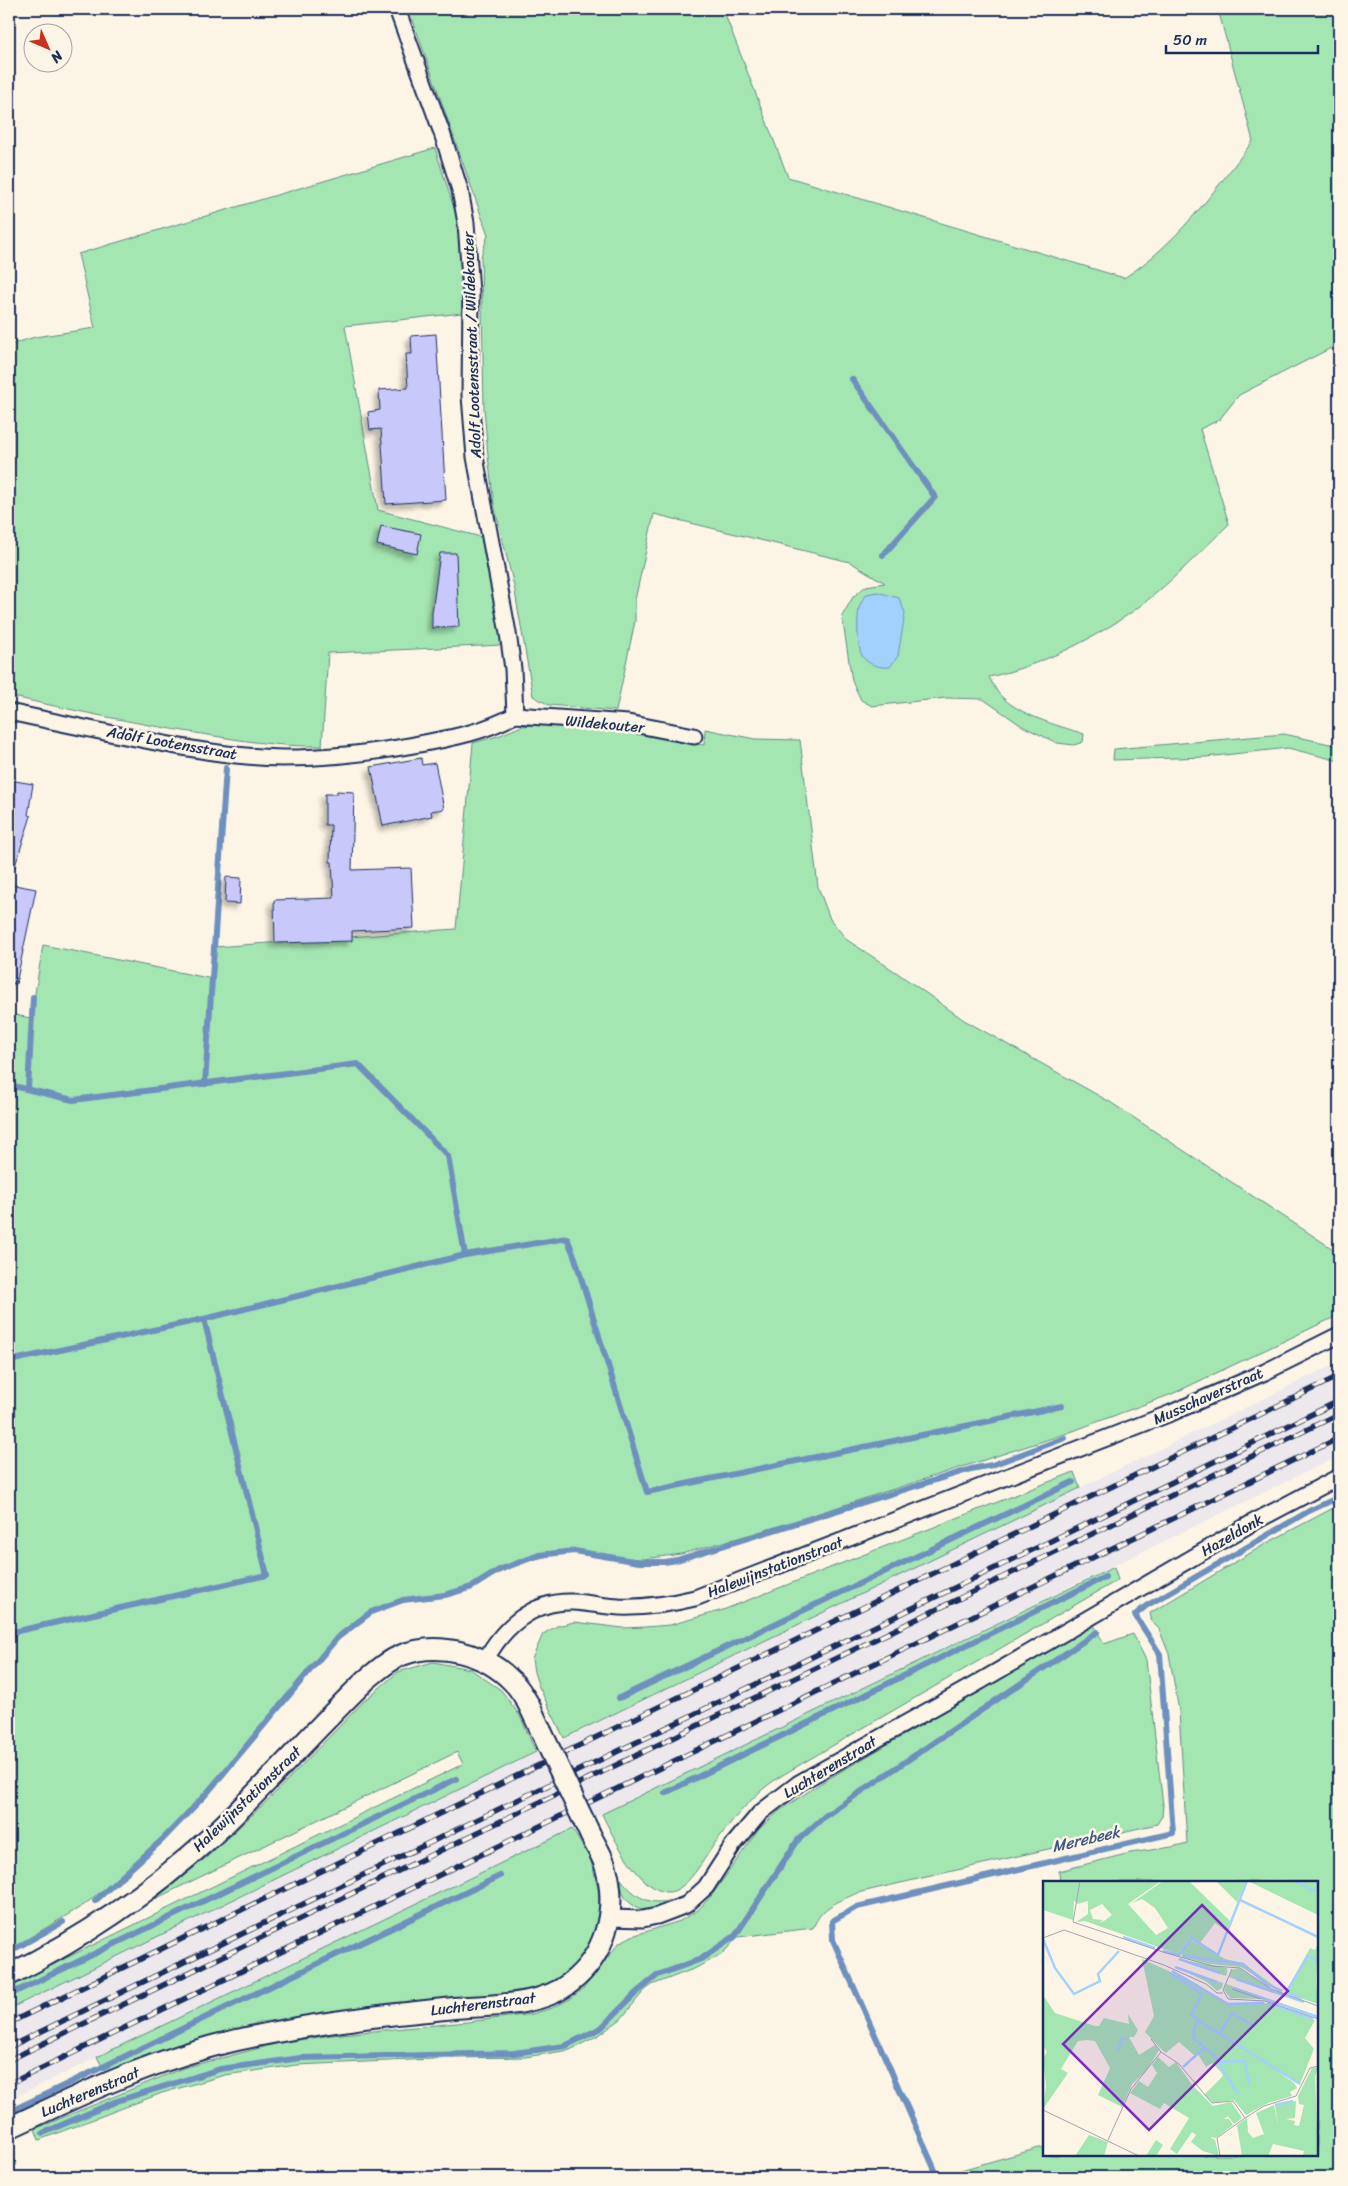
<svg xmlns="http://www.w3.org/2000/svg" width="1348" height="2186" font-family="Sriracha,sans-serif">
<defs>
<filter id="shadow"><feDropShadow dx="-4.5" dy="4.5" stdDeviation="2.5" flood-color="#0004"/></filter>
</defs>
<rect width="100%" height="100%" fill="#fcf5e5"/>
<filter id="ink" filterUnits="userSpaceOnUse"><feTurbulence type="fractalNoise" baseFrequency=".02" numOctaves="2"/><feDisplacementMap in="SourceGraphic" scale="10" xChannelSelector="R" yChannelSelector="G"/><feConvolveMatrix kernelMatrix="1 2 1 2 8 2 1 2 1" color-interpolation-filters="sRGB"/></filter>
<g filter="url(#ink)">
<polygon fill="#ede8ec" points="1339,1362 1339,1456 572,1829 9,2100 9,2009"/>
<g fill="#a4e6b1" stroke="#608a88">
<path d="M409,9H723L788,177L1124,278C1177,244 1215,190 1253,141L1218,9H1339V344L1239,395L1219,420L1200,429L1229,524C1198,554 1167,587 1132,612C1090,641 1039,666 989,677C992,682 995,689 999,694C1019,716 1057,725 1084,734L1083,742L1074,745L1057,743L1022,726L983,699L946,698L872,706L861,700L852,681L842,616L853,597L866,586L885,583L850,562L654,514L635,600V621L616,711L549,705L533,696L514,586L494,505L488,456L484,408L481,256L488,235Z"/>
<path d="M435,148L459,224L462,313L345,326L378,510L481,537L503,645L328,653L322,746C279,747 238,740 196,733C133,723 71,710 9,696V345L35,337L95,328L78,254Z"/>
<polygon points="545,724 614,730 704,745 705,729 755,739 800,740 818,887 830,919 847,940 896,972 964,1020 1110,1102 1339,1253 1339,1315 1172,1394 1065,1434 766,1530 681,1554 644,1559 606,1557 582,1552 552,1555 520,1563 452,1596 424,1595 387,1603 356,1620 316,1659 205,1799 146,1855 84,1905 9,1950 9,1014 31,1018 43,945 213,979 215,947 456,929 473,743 498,736 522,726"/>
<polygon points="1284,734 1339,746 1339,761 1288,748 1206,757 1113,760 1114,749"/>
<polygon points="1074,1472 1080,1488 564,1738 539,1687 534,1672 532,1659 543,1634 557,1626 574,1622 623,1628 645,1627 670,1625 723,1610"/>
<polygon points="1339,1505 1339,2177 952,2177 950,2173 1039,2148 1044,2148 1044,2155 1317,2155 1317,1882 1060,1882 1059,1871 1130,1853 1172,1847 1187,1843 1179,1711 1169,1654 1159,1629 1152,1622 1150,1613 1267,1543"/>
<path d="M1114,1567L1118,1580L808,1760C793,1769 776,1778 763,1789C745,1805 729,1824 715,1843C705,1857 687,1891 669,1892C641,1894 612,1835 602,1814Z"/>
<path d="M1094,1625L1104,1644L1133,1634L1146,1660L1163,1805L1162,1816L1157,1824L857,1893C836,1903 822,1906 813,1928L738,1937L722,1954L696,1968L652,1985L644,1991L621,2019L599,2035L570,2050L525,2057L456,2058L297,2065L225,2075L162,2093L39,2140L35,2129L183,2068L279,2043L331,2035L467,2022L532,2014L552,2008L570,1999L584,1988L619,1943L632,1936L680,1921L698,1910L712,1895L759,1829L779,1811L821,1783Z"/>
<polygon points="433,1662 470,1669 501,1690 520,1716 536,1752 9,2009 9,1986 463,1764 457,1752 155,1899 207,1857 269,1799 364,1701 398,1672"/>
<polygon points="572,1829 590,1858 598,1887 599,1909 594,1937 577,1962 556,1981 530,1989 442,2002 260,2022 135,2062 106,2073 97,2057"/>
<path d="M621,1879C640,1904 659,1908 687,1894C673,1909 639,1919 625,1897C621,1892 622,1885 621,1879Z"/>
</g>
<path fill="#a3d1fe" stroke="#6d90be" d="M877,592L899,598L905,613L898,656L890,667C880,668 868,665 862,656C857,647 857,618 859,608C860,603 864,598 867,594Z"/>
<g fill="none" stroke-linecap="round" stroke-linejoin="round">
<g stroke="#6d90be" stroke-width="6">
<polyline points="852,379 935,497 883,555"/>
<polyline points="205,1084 226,768"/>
<polyline points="9,1085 73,1100 358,1064 448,1156 465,1255 567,1238 575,1258 647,1492 1062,1406"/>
<polyline points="28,1089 33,997"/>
<polyline points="9,1361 204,1319 465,1255"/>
<polyline points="9,1633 267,1575 204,1319"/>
<polyline points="619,1698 1073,1482"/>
<polyline points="665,1793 1105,1577"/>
<polyline points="95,1901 163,1839 207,1793 337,1638 371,1612 403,1600 445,1595 472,1587 499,1570 539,1555 574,1551 639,1562 664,1562 677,1560 971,1469 992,1465 1065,1438"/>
<polyline points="9,1952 63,1922"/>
<polyline points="9,1995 456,1779"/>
<polyline points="9,2112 500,1876"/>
<polyline points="43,2133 117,2101 220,2069 301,2058 514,2053 565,2046 601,2028 637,1992 658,1975 701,1959 735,1936 798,1840 825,1816 1097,1632"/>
<polyline points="938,2177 833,1940 832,1921 857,1907 1173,1833 1160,1654 1135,1615 1146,1606 1309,1511 1339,1497"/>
</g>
</g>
<g fill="#c9c8fb" stroke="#1b2f5e" filter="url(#shadow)">
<polygon points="436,334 446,500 386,504 381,429 370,430 368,412 380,410 379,390 408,388 406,354 412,354 411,336"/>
<polygon points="381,526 421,534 417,554 377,545"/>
<polygon points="440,553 456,553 459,627 432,628 432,613"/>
<polygon points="421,758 422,765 435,763 444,809 431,811 432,816 383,826 371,767"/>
<polygon points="9,780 33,784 28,815 31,816 12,875 9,875"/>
<polygon points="337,791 354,792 352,870 411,868 414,928 352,931 352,941 275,943 274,900 334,898 332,862 330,862 331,825 325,825 325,794 337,794"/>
<polygon points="226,877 241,878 240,904 225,903"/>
<polygon points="9,884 36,889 16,984 9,983"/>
</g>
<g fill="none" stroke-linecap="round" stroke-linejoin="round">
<defs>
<g id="minor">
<path d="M9,712C51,721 93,730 135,738C184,748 232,757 282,758C326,758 371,753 414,745C451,738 482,733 515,715L513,669L508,633L475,457L470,396L471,292L466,223L460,190L442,133L397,9"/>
<polyline points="515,715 628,723 694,736"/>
<path d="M485,1661C502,1628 533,1600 573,1602C588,1603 603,1606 619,1607C644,1608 670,1604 695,1598L1171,1413L1265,1372L1339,1335"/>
<polyline points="610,1918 643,1919 657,1916 686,1905 706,1887 733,1845 760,1813 799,1783 974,1685 1252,1523 1339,1477"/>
</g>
<g id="tertiary">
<path d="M9,1975C82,1939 152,1891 212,1836C266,1786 314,1730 367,1679C378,1670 389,1660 402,1655C438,1641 485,1653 512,1681C526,1695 533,1714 541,1731"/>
<path d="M9,2128C83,2093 157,2058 237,2040C274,2032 311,2025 349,2020C383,2015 419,2012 454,2008C490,2005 540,2007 570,1983C605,1956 618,1910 606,1868C603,1856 595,1845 590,1834"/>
</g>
</defs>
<use href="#minor" stroke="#1b2f5e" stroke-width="19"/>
<use href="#tertiary" stroke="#1b2f5e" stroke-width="24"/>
<use href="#minor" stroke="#fcf5e5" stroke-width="15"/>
<use href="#tertiary" stroke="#fcf5e5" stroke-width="20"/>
<defs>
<g id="rail">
<polyline points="9,2023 1339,1376"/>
<polyline points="9,2047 1339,1401"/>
<polyline points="9,2060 1339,1414"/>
<polyline points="9,2084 1339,1438"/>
</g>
</defs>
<use href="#rail" stroke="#1b2f5e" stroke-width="5.5"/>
<use href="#rail" stroke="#fcf5e5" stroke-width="4" stroke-dasharray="11" stroke-linecap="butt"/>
<defs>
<polyline id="tertiary-bridge" points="541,1731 590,1834"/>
</defs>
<use href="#tertiary-bridge" stroke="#1b2f5e" stroke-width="24" stroke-linecap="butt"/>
<use href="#tertiary-bridge" stroke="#fcf5e5" stroke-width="20"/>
</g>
</g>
<g text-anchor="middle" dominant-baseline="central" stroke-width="5" stroke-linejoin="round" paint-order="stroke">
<g font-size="15" fill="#1b2f5e" stroke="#fcf5e5">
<text transform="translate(472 345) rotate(-92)">Adolf Lootensstraat / Wildekouter</text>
<text transform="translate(605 724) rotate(5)">Wildekouter</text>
<text transform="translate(172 743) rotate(10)">Adolf Lootensstraat</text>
<text transform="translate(1208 1396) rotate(-24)">Musschaverstraat</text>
<text transform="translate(1232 1535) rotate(-30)">Hazeldonk</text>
<text transform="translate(775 1567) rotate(-21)">Halewijnstationstraat</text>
<text transform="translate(830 1767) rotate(-31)">Luchterenstraat</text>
<text transform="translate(247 1799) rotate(-44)">Halewijnstationstraat</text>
<text transform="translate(483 2004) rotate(-7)">Luchterenstraat</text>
<text transform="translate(90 2092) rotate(-23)">Luchterenstraat</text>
</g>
<g font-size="16" font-style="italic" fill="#3d5886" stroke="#fcf5e5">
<text transform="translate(1086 1839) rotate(-13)">Merebeek</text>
</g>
</g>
<g transform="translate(1043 1881)">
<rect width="275" height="275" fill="#fcf5e5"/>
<path d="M0,0H118L85,23L113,54L125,47L112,27L99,18L89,22L120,0H146L187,40L183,50L172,42L157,62L147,56L135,73L42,40L33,41L45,33V20L34,23L31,19L30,39L0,29ZM59,23L69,34L61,40L56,42L60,39L50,38L47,29ZM173,0H203L194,21ZM205,0H275V34ZM148,59L182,78L200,82L239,111L198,86L167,83L139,76L138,70ZM275,63L273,99L275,123L242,112L267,67L272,69ZM99,78L154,103L183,122H222L272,139L262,157L271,168L257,203L230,187L251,202L254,207L247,211L249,215L225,222L203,234L191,219L170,222L161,214L180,195L178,191L169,182L163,186L155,173L152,175L136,161L123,172L119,169L102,151L111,135ZM134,78L184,87V92L183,95ZM131,85L180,102L179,107L174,110L164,101ZM196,87L231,110L230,112L186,96L189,89ZM183,103L275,135V137L189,107L217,118L187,117L181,109ZM0,114L12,132L52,145H56L61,137L86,143L85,133L95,149L91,156H86L96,174L112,164L116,169L104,189L89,203L79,226L55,214L67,187L52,160L43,159L35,160L18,188L25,192L0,228L3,205L0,177L4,171L0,164ZM115,176L126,186L133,181L150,205L170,225L188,221L199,237L191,243L185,235L181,238H186L190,244L173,257L167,256L172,259L176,275L160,270L148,261L153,254L149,251L134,273L127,268L146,237L121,222L117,228L87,212L96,200L105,206L114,192L109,184ZM275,186L272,196L275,275H260L261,270L230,263L225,275H199L194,244L204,237L205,251L210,257L221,253L213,232L231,224L235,244L232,224L253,220L252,237L243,238L252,240L251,244L256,245L261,224L256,223L255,215L269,187ZM46,254L65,261L61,275H32ZM113,259L120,264L113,275H103Z" fill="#a4e6b1" fill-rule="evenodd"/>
<path fill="none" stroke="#a3d1fe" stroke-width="2.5" d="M252,0L274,11L275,7M197,19L275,56M80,56L112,67M0,58L12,87L31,113L57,100L55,93L76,70M120,70L136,74L148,57L175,74L204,0M140,75L200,83L223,103L239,110M136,78L177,92M132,86L174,101M129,90L185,123L221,122M127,92L159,113L148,134L156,139L151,147V158L171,174L195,213M193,98L261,121M190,107L275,136M244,110L265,75L275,80M243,111L258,117M224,122L270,138M156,140L257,203M177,152L189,132L212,146M75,171L78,158L85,157M176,181L202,180L206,204M140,186L161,167M232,224L250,220"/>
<path fill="none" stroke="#a2a6af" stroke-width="1" d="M37,0L30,41L123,72L170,85L197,87L228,108L275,125M0,57L21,49L121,84L163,103L174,112H180M189,88L180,109L185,118L222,120L275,138M189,108L218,118M108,158L118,171M0,229L96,275M65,259L88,208L118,171L136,183L169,222L190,220L202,237L221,225L253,215L267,187L275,185M177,275L174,257L202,237"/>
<path fill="#7b2cbf" fill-opacity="0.15" stroke="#7b2cbf" stroke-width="2.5" d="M159,24L245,110L106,249L20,163Z"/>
<rect width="275" height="275" fill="none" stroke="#1b2f5e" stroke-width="2.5"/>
</g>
<rect width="1348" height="2186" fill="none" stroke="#fcf5e5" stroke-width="30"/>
<rect x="15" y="15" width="1318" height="2156" fill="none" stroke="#1b2f5e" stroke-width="2" filter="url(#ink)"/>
<g transform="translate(48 48) rotate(135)"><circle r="24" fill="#fcf5e5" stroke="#a2a6af"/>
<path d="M0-4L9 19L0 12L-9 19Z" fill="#c8321e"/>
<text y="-8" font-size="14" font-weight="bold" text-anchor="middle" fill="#1b2f5e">N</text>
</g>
<path d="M1166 45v8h152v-8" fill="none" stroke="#1b2f5e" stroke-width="2.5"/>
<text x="1173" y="45" font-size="15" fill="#1b2f5e" stroke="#fcf5e5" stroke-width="4" paint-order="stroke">50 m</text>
</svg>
